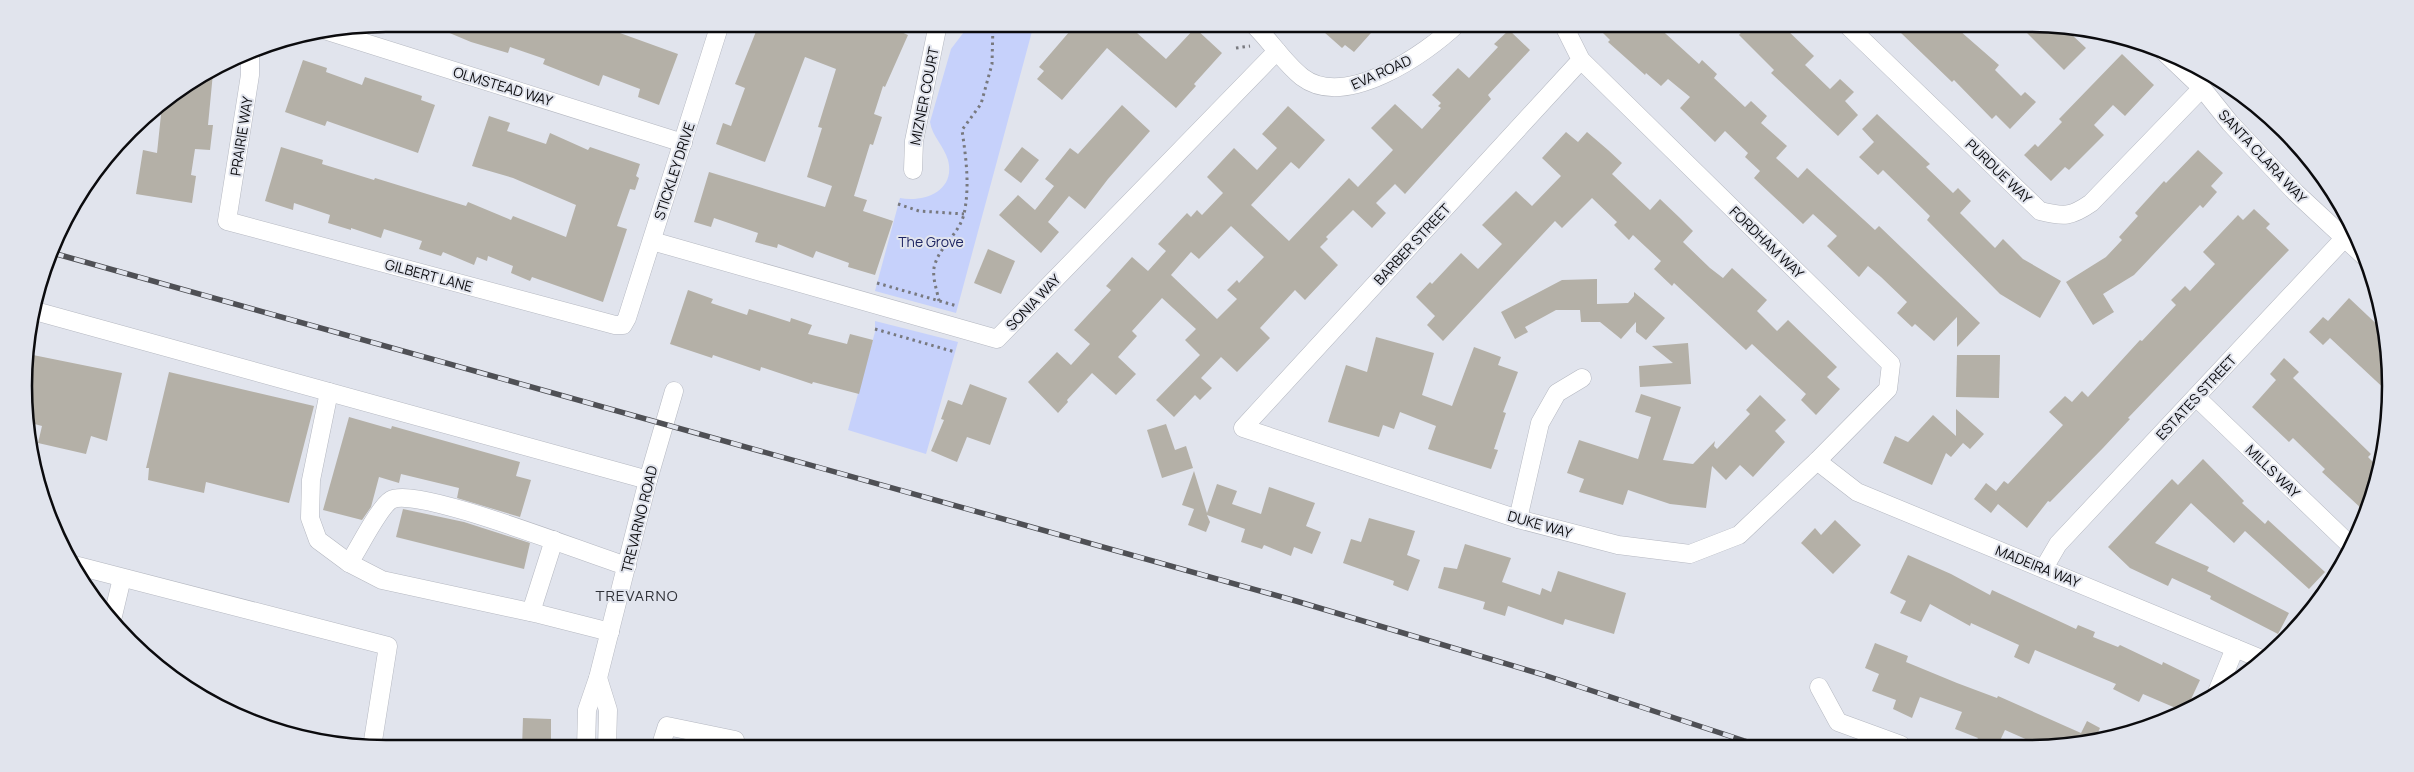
<svg xmlns="http://www.w3.org/2000/svg" width="2414" height="772" font-family="Manrope,sans-serif">
<rect width="100%" height="100%" fill="#e1e4ed"/>
<g fill="#c6d1fb">
<path d="M970,24H1034L956,313L875,291L900,198C924,203 956,191 948,160C944,146 932,136 930,122L951,49Z"/>
<polygon points="875,321 958,342 926,454 848,430 875,332"/>
</g>
<g fill="#b4b0a7" fill-rule="evenodd">
<polygon points="428,24 595,24 678,54 659,105 638,97 640,89 603,75 599,86 543,64 545,59 510,47 508,53 471,42"/>
<polygon points="759,24 883,24 908,35 885,87 883,86 874,114 882,117 873,145 870,144 854,196 867,200 863,211 893,221 875,275 848,267 849,263 816,251 813,258 778,244 777,248 755,242 758,233 714,218 711,227 694,222 709,172 825,207 832,186 807,177 822,128 818,127 836,69 805,57 765,162 716,144 723,123 731,126 745,88 735,84"/>
<polygon points="1076,24 1127,24 1166,59 1195,28 1222,53 1194,84 1196,86 1176,108 1107,48 1062,100 1037,79 1044,71 1039,67"/>
<polygon points="1315,24 1379,24 1354,52 1345,45 1342,48"/>
<polygon points="1594,24 1655,24 1699,64 1702,60 1717,74 1714,78 1745,107 1751,101 1767,116 1761,123 1787,146 1776,158 1798,178 1807,168 1875,230 1879,226 1980,323 1957,347 1957,317 1934,341 1915,324 1912,327 1897,313 1907,302 1881,277 1868,266 1859,277 1827,246 1837,236 1813,214 1803,224 1754,178 1760,171 1745,157 1748,153 1725,131 1715,142 1680,108 1690,97 1668,79 1661,86 1646,73 1645,75 1608,42 1610,40"/>
<polygon points="1749,24 1781,24 1814,56 1805,65 1830,89 1840,79 1854,92 1845,101 1858,115 1838,136 1771,73 1774,70 1739,35"/>
<polygon points="1909,24 1952,24 1999,65 1995,70 2021,96 2025,92 2036,102 2010,129 1996,115 1992,119 1954,80 1952,82 1901,33"/>
<polygon points="2018,24 2077,29 2071,34 2086,48 2064,70"/>
<path d="M1509,30L1530,50L1488,95L1491,99L1405,194L1395,184L1376,203L1386,213L1372,228L1353,210L1326,237L1328,239L1320,247L1338,265L1305,300L1295,290L1272,315L1260,328L1270,338L1237,372L1221,357L1201,378L1212,388L1200,400L1195,395L1174,417L1156,400L1200,355L1185,340L1196,329L1162,298L1132,331L1137,336L1118,357L1136,374L1116,395L1092,373L1067,400L1068,402L1058,413L1028,382L1057,352L1071,365L1090,344L1074,330L1111,290L1106,286L1132,257L1148,271L1166,251L1158,244L1187,213L1191,217L1197,210L1202,215L1223,193L1207,177L1234,148L1257,170L1277,148L1262,134L1288,106L1325,140L1299,169L1291,162L1251,205L1289,241L1349,178L1358,187L1393,150L1371,128L1395,104L1422,129L1441,108L1438,106L1441,103L1432,95L1458,68L1469,78L1498,47L1494,44ZM1231,226L1264,257L1239,283L1237,280L1227,290L1237,299L1217,319L1171,275L1191,252L1199,259Z"/>
<polygon points="2122,54 2154,85 2125,116 2113,105 2094,125 2104,135 2069,170 2065,167 2051,181 2024,155 2035,144 2038,147 2062,122 2059,119"/>
<polygon points="303,60 327,68 326,72 362,85 365,77 422,96 421,100 435,105 418,153 327,121 325,126 285,112"/>
<polygon points="213,73 208,125 213,125 210,150 195,149 191,175 196,176 192,203 136,194 143,150 157,153 162,105"/>
<polygon points="1122,105 1150,131 1108,179 1085,209 1069,196 1048,222 1059,232 1041,253 999,215 1018,195 1035,210 1054,186 1045,179 1070,148 1078,154"/>
<polygon points="1877,114 1930,164 1926,167 1953,193 1958,188 1971,201 1960,213 1995,248 2003,239 2023,259 2061,281 2040,318 2000,294 1927,220 1930,216 1883,170 1878,175 1859,157 1874,142 1862,129"/>
<polygon points="489,116 510,123 507,131 546,144 550,133 588,150 590,147 640,164 636,176 639,178 635,190 630,189 617,226 627,229 603,302 532,277 530,281 511,273 513,266 488,256 487,261 477,257 474,265 443,252 441,256 419,249 422,241 384,229 381,238 351,228 351,230 328,223 330,215 294,203 293,210 265,201 281,147 323,160 322,164 374,180 375,178 466,206 468,202 511,220 513,216 566,237 576,205 513,178 472,166"/>
<polygon points="1566,132 1578,142 1587,132 1608,150 1622,163 1612,174 1650,210 1660,199 1681,219 1693,231 1683,242 1710,268 1723,278 1732,268 1767,300 1757,311 1777,331 1788,320 1837,367 1827,377 1840,389 1816,415 1801,400 1806,394 1752,344 1746,350 1674,283 1672,286 1654,269 1661,261 1633,235 1629,240 1614,225 1617,222 1592,198 1562,228 1555,221 1443,341 1427,325 1435,316 1416,297 1430,282 1432,284 1461,253 1478,269 1502,244 1482,225 1516,191 1532,206 1561,176 1542,158"/>
<polygon points="1022,147 1039,160 1021,183 1004,170"/>
<polygon points="2198,150 2223,173 2211,186 2217,192 2203,208 2200,205 2134,275 2103,294 2114,312 2093,325 2066,282 2106,257 2122,240 2119,237 2138,216 2135,213 2164,181 2166,183"/>
<polygon points="2254,209 2270,224 2266,228 2289,250 2128,418 2130,419 2103,448 2050,502 2048,501 2027,528 1998,504 1991,513 1974,499 1986,483 1996,491 2004,481 2008,484 2063,425 2049,412 2065,396 2072,402 2082,391 2088,397 2140,340 2142,341 2176,305 2171,300 2185,286 2190,291 2215,264 2203,252 2238,215 2243,220"/>
<polygon points="988,249 1015,261 1001,294 974,283"/>
<polygon points="1597,279 1597,304 1628,303 1634,296 1634,292 1665,318 1646,340 1636,332 1636,322 1621,339 1600,322 1581,322 1580,310 1556,310 1525,327 1528,332 1515,339 1501,312 1562,280"/>
<polygon points="688,290 713,299 711,303 747,315 749,309 790,322 791,318 812,325 808,334 847,344 850,334 873,340 859,394 813,382 812,384 761,367 760,371 713,355 712,358 670,344"/>
<polygon points="2349,298 2385,332 2390,394 2330,338 2323,345 2309,332 2323,317 2328,321"/>
<polygon points="1376,337 1434,353 1422,395 1452,406 1474,347 1501,357 1498,365 1518,372 1503,412 1506,413 1494,449 1498,450 1491,469 1428,449 1436,426 1400,412 1394,429 1383,425 1379,437 1328,422 1346,365 1367,372"/>
<polygon points="1688,343 1691,384 1640,387 1639,366 1673,363 1652,346"/>
<polygon points="33,355 122,373 107,441 91,436 86,454 38,443 42,426 27,422 25,410 25,390"/>
<polygon points="1957,355 2000,355 1999,398 1956,397"/>
<polygon points="2284,358 2299,372 2293,378 2371,454 2368,457 2379,468 2363,510 2322,472 2325,469 2293,438 2289,442 2252,407 2276,380 2270,374"/>
<polygon points="169,372 314,406 289,503 206,482 204,493 148,480 149,468 146,468"/>
<polygon points="970,384 1007,398 990,445 967,437 957,462 931,451 944,420 941,419 948,400 962,405"/>
<polygon points="1641,394 1681,407 1663,460 1693,464 1715,441 1714,446 1717,449 1750,414 1746,410 1760,395 1786,420 1775,431 1785,442 1753,477 1740,465 1726,480 1712,466 1706,508 1670,504 1628,490 1623,505 1579,492 1584,479 1567,473 1579,440 1638,459 1651,417 1635,412"/>
<polygon points="1956,409 1984,434 1970,449 1963,443 1951,457 1946,453 1932,485 1883,463 1895,436 1908,442 1933,415 1956,436"/>
<polygon points="349,417 391,429 392,426 520,462 516,476 531,480 520,517 457,498 459,488 401,474 399,483 379,477 371,507 362,520 323,510"/>
<polygon points="1166,424 1175,450 1186,446 1193,468 1162,478 1147,430"/>
<polygon points="2203,459 2244,501 2242,503 2265,524 2268,520 2325,572 2309,589 2245,531 2234,543 2191,503 2155,543 2209,567 2207,571 2289,613 2278,634 2210,599 2211,596 2172,578 2168,586 2130,568 2108,547 2172,479 2178,485"/>
<polygon points="1194,471 1207,513 1217,484 1237,491 1232,504 1261,514 1269,487 1315,503 1306,526 1321,532 1312,554 1294,547 1291,556 1264,545 1262,549 1241,542 1245,529 1207,515 1210,522 1206,532 1188,525 1194,509 1182,505"/>
<polygon points="403,509 464,522 530,543 524,569 396,537"/>
<polygon points="1369,518 1415,531 1407,555 1420,560 1408,591 1393,585 1394,581 1343,563 1351,539 1361,542"/>
<polygon points="1835,520 1861,545 1833,574 1801,543 1815,528 1821,535"/>
<polygon points="1465,544 1511,558 1502,582 1540,595 1542,588 1551,592 1558,571 1626,593 1614,634 1565,619 1563,625 1508,606 1505,616 1483,609 1485,602 1438,588 1444,567 1457,569"/>
<polygon points="1908,555 1951,574 1990,595 1992,590 2076,629 2078,625 2095,632 2093,637 2118,647 2120,645 2162,665 2163,662 2200,680 2185,712 2143,694 2139,702 2113,689 2116,684 2035,650 2029,664 2014,657 2019,645 1971,623 1970,626 1930,604 1921,622 1900,613 1906,601 1890,593"/>
<polygon points="1875,643 1908,656 1906,662 1957,683 1997,698 1998,696 2081,733 2087,721 2100,728 2095,739 2076,745 2039,745 2005,730 1998,745 1985,745 1976,741 1978,738 1955,729 1962,712 1920,697 1912,718 1893,709 1896,700 1872,691 1879,674 1865,668"/>
<polygon points="523,718 551,719 551,748 522,748"/>
</g>
<g fill="none" stroke-linecap="round" stroke-linejoin="round">
<defs>
<g id="minor">
<path d="M1253,24C1270,40 1283,62 1302,77C1345,110 1426,54 1457,24"/>
<polyline points="1563,24 1581,60 1891,364 1888,389 1817,461 1739,535 1690,554 1618,545 1518,519 1243,428 1581,60"/>
<path d="M1846,24L2040,211C2064,217 2071,217 2091,203L2202,88"/>
<polyline points="324,30 683,143"/>
<polyline points="2162,50 2202,88 2230,123 2296,193 2366,258"/>
<polyline points="250,51 250,75 227,221 615,325 623,325 627,318 720,24"/>
<polyline points="913,170 914,141 938,24"/>
<polyline points="652,241 997,339 1277,51"/>
<polyline points="35,311 648,480"/>
<polyline points="329,392 311,480 310,518 318,540 349,563 382,580 539,614 610,632"/>
<polyline points="2196,397 2350,545"/>
<polyline points="1817,461 1857,492 2264,660"/>
<polyline points="1518,519 1540,423 1557,393 1582,378"/>
<path d="M349,563C358,550 379,507 391,500C416,485 589,555 627,566"/>
<polyline points="2044,568 2058,544 2353,229"/>
<polyline points="77,571 78,566 388,646 372,747"/>
<polyline points="531,612 554,540"/>
<polyline points="112,620 122,578"/>
<polyline points="598,678 608,710 607,748"/>
<polyline points="1819,687 1838,722 1901,745"/>
<polyline points="2217,692 2235,648"/>
<polyline points="586,748 587,710 598,678 648,480 674,391"/>
<polyline points="660,748 667,726 735,740 734,748"/>
</g>
</defs>
<use href="#minor" stroke="#b5b8c1" stroke-width="19"/>
<g stroke="#78797f" stroke-width="3" stroke-dasharray="2.5 4" stroke-linecap="butt">
<polyline points="1236,48 1250,46"/>
<polyline points="898,204 919,211 964,214"/>
<polyline points="877,283 957,306"/>
<path d="M939,301C937,290 931,275 935,264C941,245 959,234 964,214C970,186 966,158 962,130L981,104L992,64L993,24"/>
<polyline points="875,329 955,352"/>
</g>
<use href="#minor" stroke="#fff" stroke-width="18"/>
<defs>
<polyline id="rail" points="53,253 1296,601 1544,675 1760,746"/>
</defs>
<use href="#rail" stroke="#4f5055" stroke-width="5.5"/>
<use href="#rail" stroke="#e1e4ed" stroke-width="4" stroke-dasharray="11" stroke-linecap="butt"/>
</g>
<g text-anchor="middle" dominant-baseline="central" stroke-width="4" stroke-linejoin="round" paint-order="stroke">
<g font-size="14" fill="#0b0b0e" stroke="#e1e4ed">
<text transform="translate(1381 72) rotate(-24)">EVA ROAD</text>
<text transform="translate(503 86) rotate(17)">OLMSTEAD WAY</text>
<text transform="translate(924 96) rotate(-79)">MIZNER COURT</text>
<text transform="translate(241 136) rotate(-81)">PRAIRIE WAY</text>
<text transform="translate(2263 156) rotate(47)">SANTA CLARA WAY</text>
<text transform="translate(674 171) rotate(-72)">STICKLEY DRIVE</text>
<text transform="translate(1999 171) rotate(44)">PURDUE WAY</text>
<text transform="translate(1767 242) rotate(44)">FORDHAM WAY</text>
<text transform="translate(1412 244) rotate(-47)">BARBER STREET</text>
<text transform="translate(429 275) rotate(15)">GILBERT LANE</text>
<text transform="translate(1033 302) rotate(-46)">SONIA WAY</text>
<text transform="translate(2196 397) rotate(-47)">ESTATES STREET</text>
<text transform="translate(2273 471) rotate(44)">MILLS WAY</text>
<text transform="translate(639 519) rotate(-76)">TREVARNO ROAD</text>
<text transform="translate(1540 524) rotate(16)">DUKE WAY</text>
<text transform="translate(2038 566) rotate(22)">MADEIRA WAY</text>
</g>
<g font-size="14" fill="#1e2562" stroke="#e1e4ed">
<text x="931" y="241">The Grove</text>
</g>
<g font-size="15" letter-spacing="1" fill="#2e3037" stroke="#e1e4ed">
<text x="637" y="595">TREVARNO</text>
</g>
</g>
<path d="M0 0H2414V772H0ZM386 32H2028A354 354 0 0 1 2382 386V386A354 354 0 0 1 2028 740H386A354 354 0 0 1 32 386V386A354 354 0 0 1 386 32Z" fill="#e1e4ed" fill-rule="evenodd"/>
<path fill="none" stroke="#0b0b0e" stroke-width="2.5" d="M386 32H2028A354 354 0 0 1 2382 386V386A354 354 0 0 1 2028 740H386A354 354 0 0 1 32 386V386A354 354 0 0 1 386 32Z"/>
</svg>
